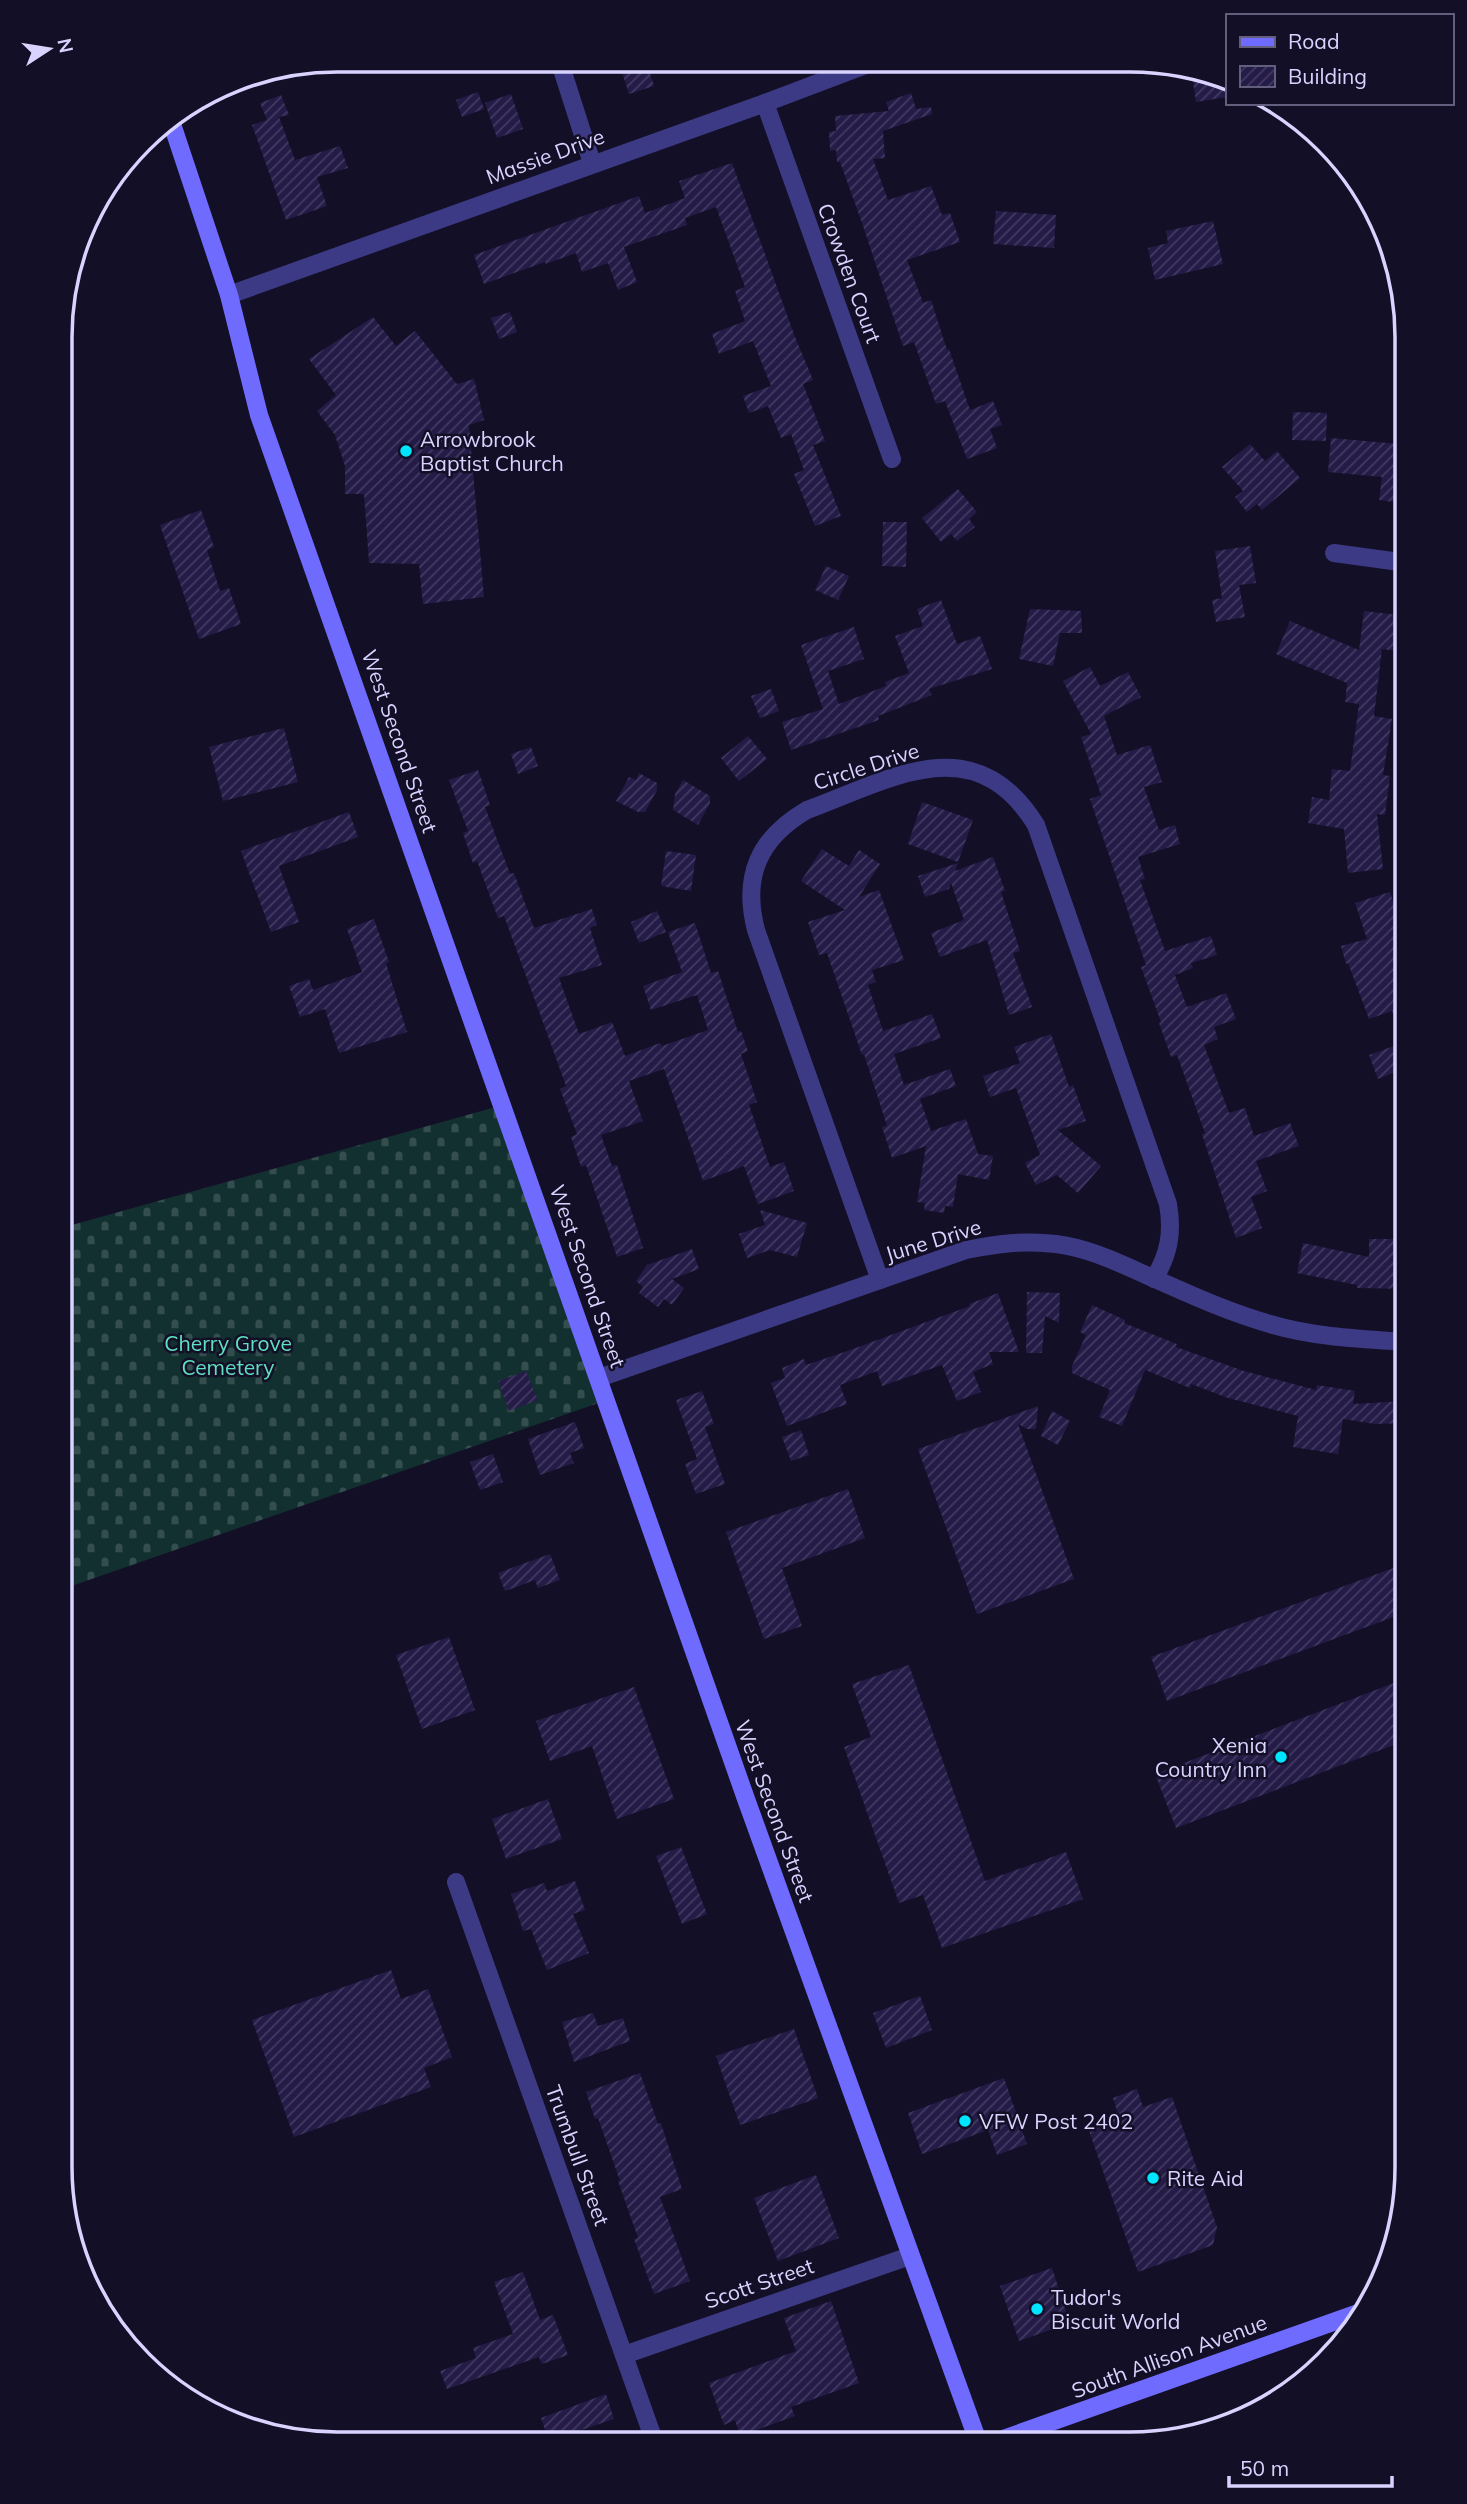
<svg xmlns="http://www.w3.org/2000/svg" width="1467" height="2504" font-family="Mulish,sans-serif">
<defs>
<pattern id="cemetery-stones" width="16" height="16" patternUnits="userSpaceOnUse" patternTransform="scale(1.75)"><rect width="16" height="16" fill="#12302f"/><path d="M2 7V4a2 2 0 0 1 4 0v3zM10 15v-3a2 2 0 0 1 4 0v3z" fill="#344d4e"/></pattern>
<pattern id="building-hatch" width="6" height="6" patternUnits="userSpaceOnUse" patternTransform="scale(1.75)"><rect width="6" height="6" fill="#241b47"/><path d="M-1 1l2-2M0 6l6-6M5 7l2-2" fill="none" stroke="#433b63"/></pattern>
</defs>
<rect width="100%" height="100%" fill="#130f26"/>
<polygon fill="url(#cemetery-stones)" points="503,1105 607,1400 60,1590 61,1228"/>
<g fill="url(#building-hatch)">
<polygon points="618,60 646,60 654,86 629,94"/>
<polygon points="1191,68 1225,78 1227,97 1196,102"/>
<polygon points="478,92 484,109 462,117 456,100"/>
<polygon points="911,93 916,109 931,107 932,114 883,131 885,158 873,159 888,200 931,186 942,215 950,213 960,242 907,260 923,303 931,300 947,350 949,349 970,410 993,401 1002,425 990,429 997,448 967,459 945,401 936,404 914,342 903,346 862,223 840,162 837,162 836,150 830,151 829,132 836,131 835,116 889,111 886,102"/>
<polygon points="511,94 523,129 497,138 485,103"/>
<polygon points="281,95 289,115 279,117 295,160 340,146 348,168 317,177 327,206 286,220 252,125 267,120 260,103"/>
<polygon points="732,163 795,337 813,380 803,384 825,441 813,445 841,516 815,526 794,474 804,470 791,434 781,438 768,406 749,413 743,396 771,386 753,341 719,354 712,334 745,321 735,291 745,287 716,207 685,218 687,225 624,247 637,282 618,290 608,263 582,272 576,253 546,264 545,262 484,284 474,255 639,196 645,213 685,198 679,181"/>
<polygon points="996,211 1056,215 1054,248 993,244"/>
<polygon points="1213,221 1223,264 1155,280 1148,248 1168,243 1166,231"/>
<polygon points="510,312 517,332 499,339 491,318"/>
<polygon points="373,317 396,346 415,331 457,384 474,379 484,420 469,425 484,597 423,604 419,564 369,563 364,494 345,494 345,466 335,435 317,411 336,395 309,359"/>
<polygon points="1293,412 1327,413 1326,441 1292,440"/>
<polygon points="1331,438 1399,444 1395,469 1407,471 1407,504 1379,500 1382,477 1328,472"/>
<polygon points="1250,444 1265,461 1277,451 1300,478 1262,510 1257,504 1247,512 1235,497 1243,491 1222,467"/>
<polygon points="958,489 977,512 969,519 975,527 957,541 951,534 941,542 922,518"/>
<polygon points="201,510 214,547 207,550 220,591 229,588 241,624 199,639 160,525"/>
<polygon points="883,522 907,522 906,567 882,566"/>
<polygon points="1250,546 1256,583 1239,585 1245,617 1216,622 1212,600 1222,598 1215,551"/>
<polygon points="826,566 849,576 838,600 815,590"/>
<polygon points="941,600 957,644 980,636 992,669 929,689 932,695 878,716 879,720 791,750 782,722 823,709 801,645 854,627 864,659 828,671 839,704 886,686 885,682 909,673 895,636 923,626 917,609"/>
<polygon points="1030,609 1081,611 1082,633 1060,633 1053,666 1019,659"/>
<polygon points="1364,611 1407,616 1407,635 1405,652 1382,649 1374,716 1392,719 1383,775 1390,776 1385,815 1377,814 1383,869 1348,873 1344,829 1308,823 1312,797 1329,800 1332,769 1350,771 1359,704 1345,702 1347,683 1276,654 1290,621 1359,650"/>
<polygon points="1090,667 1100,686 1128,672 1141,697 1104,716 1117,755 1150,745 1162,782 1144,787 1159,830 1175,825 1180,844 1138,857 1145,879 1140,880 1165,951 1211,936 1217,955 1191,963 1193,968 1175,975 1187,1007 1226,993 1236,1019 1214,1027 1218,1039 1204,1045 1229,1113 1245,1108 1254,1136 1290,1123 1299,1146 1256,1161 1267,1191 1251,1197 1262,1228 1236,1238 1202,1134 1205,1133 1177,1055 1171,1057 1159,1023 1161,1022 1141,967 1146,965 1090,799 1101,795 1081,737 1091,734 1063,681"/>
<polygon points="771,689 779,711 760,718 751,696"/>
<polygon points="284,728 298,782 223,801 209,747"/>
<polygon points="748,736 767,759 739,781 721,758"/>
<polygon points="531,747 538,766 518,774 511,754"/>
<polygon points="478,770 490,805 485,807 510,874 514,873 534,928 592,909 597,925 590,928 602,965 559,978 579,1034 612,1022 625,1056 660,1043 662,1046 708,1030 697,995 651,1010 643,986 682,972 668,932 695,923 711,973 718,971 738,1032 741,1031 748,1051 741,1054 757,1102 749,1105 770,1167 784,1162 794,1191 758,1204 744,1166 703,1181 664,1069 629,1081 643,1121 601,1135 612,1166 617,1165 643,1248 617,1257 586,1165 581,1167 571,1137 577,1134 560,1089 566,1086 540,1014 504,916 498,918 477,861 473,863 463,833 468,831 449,780"/>
<polygon points="639,773 657,783 657,790 645,812 638,812 616,801 629,777 636,780"/>
<polygon points="683,780 710,796 710,803 698,825 673,810 675,794"/>
<polygon points="922,802 973,820 958,862 908,844"/>
<polygon points="349,812 358,837 279,866 299,922 271,932 241,851"/>
<polygon points="822,849 849,866 859,850 880,864 859,897 879,890 904,960 872,970 876,982 868,985 883,1031 932,1014 941,1038 894,1054 904,1085 950,1069 956,1086 920,1099 931,1131 966,1119 978,1154 993,1156 989,1180 958,1174 953,1207 945,1206 944,1213 924,1210 925,1203 917,1202 926,1146 892,1158 882,1127 887,1126 864,1054 862,1055 827,953 819,955 808,922 845,910 801,881"/>
<polygon points="666,851 696,855 691,891 661,886"/>
<polygon points="993,857 1005,891 1001,892 1020,951 1013,953 1032,1007 1009,1015 987,940 940,957 931,933 964,920 951,883 949,889 925,897 918,876 958,863 955,871"/>
<polygon points="1390,892 1407,944 1407,1048 1405,1048 1392,1011 1369,1019 1348,963 1346,964 1341,946 1367,939 1355,903"/>
<polygon points="657,911 666,932 639,943 631,922"/>
<polygon points="374,919 389,962 386,963 407,1032 339,1053 325,1009 300,1017 289,986 309,979 313,990 362,972 347,929"/>
<polygon points="1051,1034 1069,1087 1073,1085 1086,1121 1058,1130 1101,1166 1078,1193 1057,1175 1036,1185 1025,1163 1040,1155 1016,1088 990,1097 983,1076 1020,1063 1014,1047"/>
<polygon points="1394,1046 1403,1069 1378,1079 1369,1055"/>
<polygon points="760,1210 807,1223 797,1257 770,1250 747,1258 739,1234 765,1225"/>
<polygon points="1369,1239 1397,1239 1396,1257 1407,1257 1407,1289 1357,1288 1357,1285 1297,1273 1303,1243 1369,1257"/>
<polygon points="692,1249 699,1269 672,1279 684,1288 672,1305 664,1299 658,1307 639,1293 643,1287 636,1281 647,1265"/>
<polygon points="1027,1292 1060,1293 1059,1323 1045,1316 1042,1353 1026,1353"/>
<polygon points="998,1293 1019,1352 989,1352 993,1364 973,1372 981,1392 957,1401 942,1365 882,1386 877,1371 840,1385 847,1404 787,1426 771,1383 785,1378 782,1368 804,1359 806,1365 850,1350 970,1306 969,1304"/>
<polygon points="1092,1305 1125,1320 1124,1323 1177,1344 1176,1347 1244,1371 1316,1390 1317,1385 1355,1391 1353,1404 1407,1401 1407,1423 1375,1424 1343,1419 1338,1454 1293,1447 1298,1416 1228,1398 1191,1384 1190,1388 1145,1370 1122,1426 1099,1417 1110,1390 1072,1373 1072,1366 1086,1335 1080,1332"/>
<polygon points="526,1371 538,1400 509,1411 498,1381"/>
<polygon points="702,1391 714,1424 705,1427 725,1484 696,1494 685,1464 697,1459 676,1400"/>
<polygon points="1038,1406 1036,1429 1027,1429 1018,1424 1074,1579 977,1614 918,1449"/>
<polygon points="1052,1411 1070,1421 1058,1445 1041,1436"/>
<polygon points="575,1422 584,1448 570,1453 574,1463 540,1475 528,1439"/>
<polygon points="801,1430 809,1455 791,1461 782,1437"/>
<polygon points="493,1454 503,1482 480,1490 470,1462"/>
<polygon points="848,1489 865,1538 782,1568 802,1626 764,1639 726,1532"/>
<polygon points="550,1554 560,1580 538,1588 535,1580 505,1591 498,1573"/>
<polygon points="1407,1563 1407,1612 1167,1701 1151,1657"/>
<polygon points="449,1637 475,1710 422,1729 396,1655"/>
<polygon points="909,1665 985,1881 1066,1852 1083,1899 942,1948 923,1895 899,1903 844,1747 871,1737 852,1684"/>
<polygon points="1407,1678 1407,1740 1176,1828 1155,1774"/>
<polygon points="634,1687 674,1799 617,1819 592,1746 550,1761 536,1721"/>
<polygon points="548,1799 562,1839 506,1859 492,1819"/>
<polygon points="681,1847 707,1914 682,1924 656,1856"/>
<polygon points="575,1881 585,1910 573,1914 589,1953 547,1970 531,1929 523,1931 511,1894 544,1883 547,1891"/>
<polygon points="391,1970 401,1999 428,1989 452,2057 424,2068 431,2087 294,2137 252,2020"/>
<polygon points="920,1996 932,2030 886,2048 873,2013"/>
<polygon points="593,2013 598,2026 623,2018 630,2041 574,2062 562,2022"/>
<polygon points="794,2029 818,2098 740,2125 716,2056"/>
<polygon points="640,2073 658,2124 661,2123 682,2189 660,2197 690,2281 654,2294 634,2239 638,2238 618,2181 620,2181 598,2118 595,2119 586,2092"/>
<polygon points="1004,2078 1027,2144 997,2155 988,2130 922,2154 908,2113"/>
<polygon points="1137,2089 1143,2107 1172,2097 1217,2227 1213,2245 1138,2272 1088,2128 1119,2117 1113,2098"/>
<polygon points="816,2175 839,2238 778,2261 754,2198"/>
<polygon points="1052,2268 1070,2323 1019,2341 1000,2286"/>
<polygon points="523,2272 540,2320 553,2315 568,2355 542,2364 539,2357 447,2389 440,2371 476,2358 473,2348 513,2334 494,2282"/>
<polygon points="831,2301 859,2383 791,2407 795,2416 740,2436 735,2420 724,2425 709,2383 796,2351 784,2318"/>
<polygon points="606,2394 614,2419 549,2441 541,2418"/>
</g>
<g fill="none" stroke-linecap="round" stroke-linejoin="round">
<g stroke="#3d3a85" stroke-width="18">
<polyline points="559,60 592,163"/>
<polyline points="765,103 892,459"/>
<polyline points="229,295 765,103 876,61"/>
<polyline points="1334,553 1407,563"/>
<path d="M880,1280L756,930C742,876 759,838 807,810C891,779 975,726 1036,825L1168,1204C1173,1233 1169,1254 1154,1279"/>
<path d="M599,1378L966,1250C996,1244 1025,1240 1056,1244C1088,1248 1117,1262 1146,1275C1187,1293 1227,1312 1270,1324C1313,1337 1362,1339 1407,1342"/>
<polyline points="456,1882 655,2443"/>
<polyline points="624,2355 910,2256"/>
</g>
<g stroke="#6f6bff" stroke-width="18">
<polyline points="170,118 229,295 259,415 746,1799 979,2444"/>
<polyline points="989,2444 1364,2311"/>
</g>
</g>
<g fill="#00e5ff" stroke="#130f26" stroke-width="2.5">
<circle cx="406" cy="451" r="7"/>
<circle cx="1281" cy="1757" r="7"/>
<circle cx="965" cy="2121" r="7"/>
<circle cx="1153" cy="2178" r="7"/>
<circle cx="1037" cy="2309" r="7"/>
</g>
<g text-anchor="middle" dominant-baseline="central" stroke-width="5" stroke-linejoin="round" paint-order="stroke">
<g font-size="21" fill="#d9d4ff" stroke="#130f26">
<text transform="translate(545 156) rotate(-20)">Massie Drive</text>
<text transform="translate(850 273) rotate(70)">Crowden Court</text>
<text transform="translate(400 741) rotate(71)">West Second Street</text>
<text transform="translate(866 766) rotate(-18)">Circle Drive</text>
<text transform="translate(933 1240) rotate(-17)">June Drive</text>
<text transform="translate(588 1276) rotate(71)">West Second Street</text>
<text transform="translate(775 1811) rotate(70)">West Second Street</text>
<text transform="translate(578 2155) rotate(70)">Trumbull Street</text>
<text transform="translate(759 2283) rotate(-19)">Scott Street</text>
<text transform="translate(1169 2356) rotate(-20)">South Allison Avenue</text>
</g>
<g font-size="21" fill="#d9d4ff" stroke="#130f26" text-anchor="start">
<text x="420" y="439">Arrowbrook<tspan x="420" dy="24">Baptist Church</tspan></text>
<text x="1267" y="1745" text-anchor="end">Xenia<tspan x="1267" dy="24">Country Inn</tspan></text>
<text x="979" y="2121">VFW Post 2402</text>
<text x="1167" y="2178">Rite Aid</text>
<text x="1051" y="2297">Tudor's<tspan x="1051" dy="24">Biscuit World</tspan></text>
</g>
<g font-size="21" fill="#5fe0c0" stroke="#130f26">
<text x="228" y="1343">Cherry Grove<tspan x="228" dy="24">Cemetery</tspan></text>
</g>
</g>
<path d="M0 0H1467V2504H0ZM337 72H1130A265 265 0 0 1 1395 337V2167A265 265 0 0 1 1130 2432H337A265 265 0 0 1 72 2167V337A265 265 0 0 1 337 72Z" fill="#130f26" fill-rule="evenodd"/>
<path fill="none" stroke="#d9d4ff" stroke-width="3.5" d="M337 72H1130A265 265 0 0 1 1395 337V2167A265 265 0 0 1 1130 2432H337A265 265 0 0 1 72 2167V337A265 265 0 0 1 337 72Z"/>
<rect x="1226" y="14" width="228" height="91" fill="#130f26" stroke="#625e7d" stroke-width="2"/>
<rect x="1240" y="37" width="35" height="10" fill="#6f6bff" stroke="#625e7d" stroke-width="2"/>
<text x="1288" y="49" font-size="21" fill="#d9d4ff">Road</text>
<rect x="1240" y="66" width="35" height="21" fill="url(#building-hatch)" stroke="#625e7d" stroke-width="2"/>
<text x="1288" y="84" font-size="21" fill="#d9d4ff">Building</text>
<g transform="translate(49 49) rotate(78)" stroke="#130f26" stroke-width="5" paint-order="stroke">
<path d="M0-5L12 26L0 18L-12 26Z" fill="#d9d4ff"/>
<text y="-10" font-size="19" font-weight="bold" text-anchor="middle" fill="#d9d4ff">N</text>
</g>
<path d="M1229 2476v10h163v-10" fill="none" stroke="#d9d4ff" stroke-width="3.5"/>
<text x="1240" y="2476" font-size="21" fill="#d9d4ff" stroke="#130f26" stroke-width="5" paint-order="stroke">50 m</text>
</svg>
